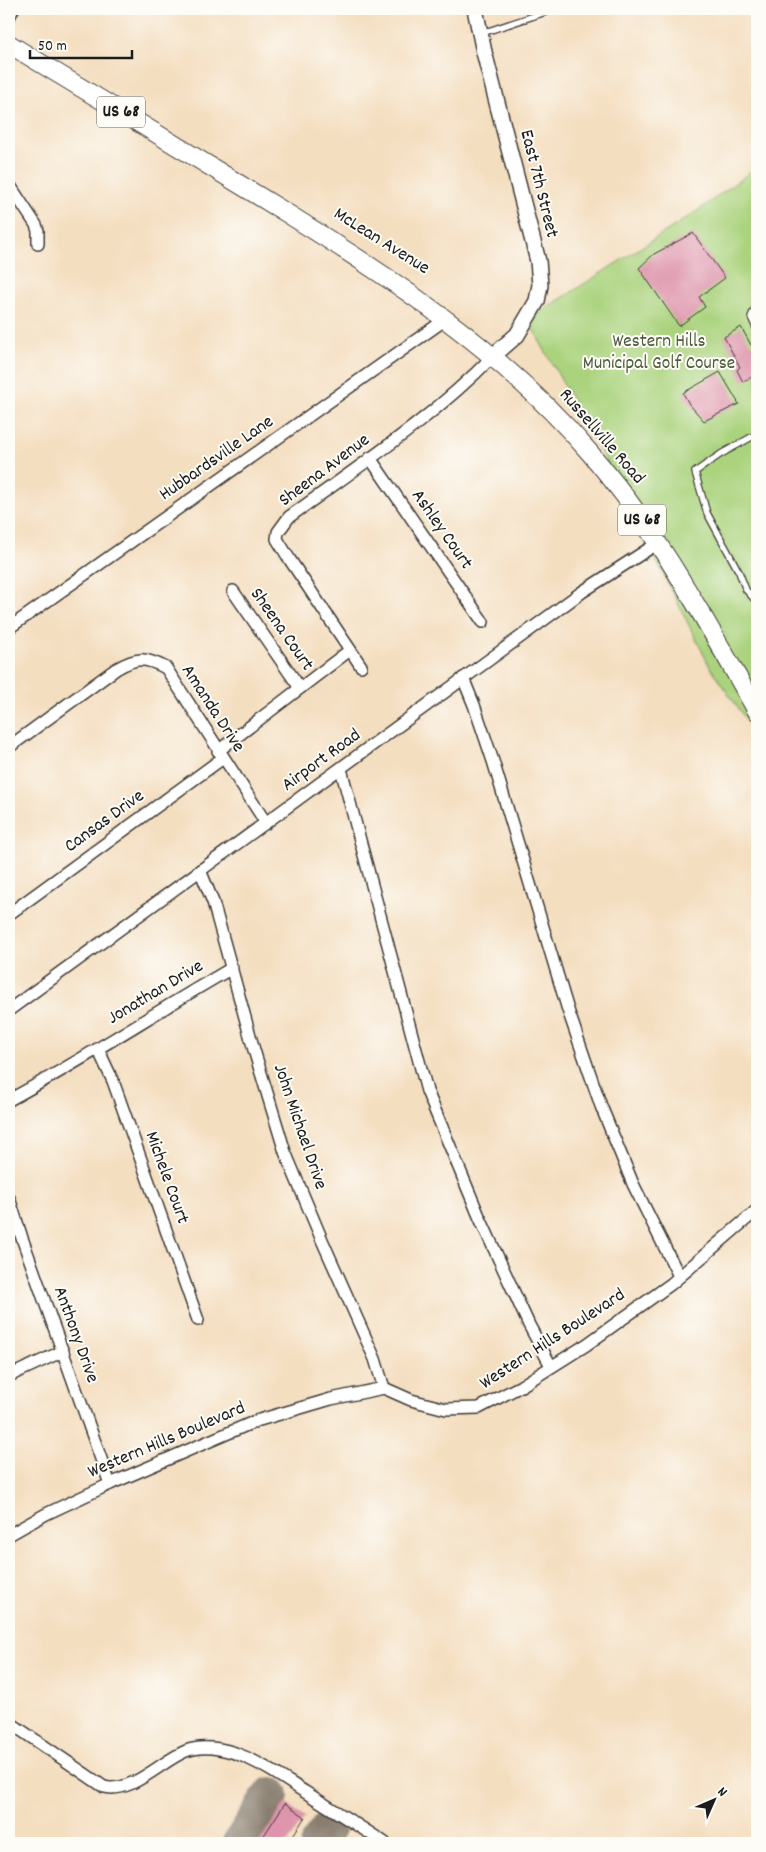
<svg xmlns="http://www.w3.org/2000/svg" width="766" height="1852" font-family="Dekko,sans-serif">
<rect width="100%" height="100%" fill="#fdfcf7"/>
<filter id="ink" filterUnits="userSpaceOnUse"><feTurbulence type="fractalNoise" baseFrequency=".02" numOctaves="2"/><feDisplacementMap in="SourceGraphic" scale="10" xChannelSelector="R" yChannelSelector="G"/><feConvolveMatrix kernelMatrix="1 2 1 2 8 2 1 2 1" color-interpolation-filters="sRGB"/></filter>
<filter id="wash" filterUnits="userSpaceOnUse"><feTurbulence type="fractalNoise" baseFrequency=".0096" numOctaves="4" result="noise"/><feDisplacementMap in="SourceGraphic" scale="20" xChannelSelector="R" yChannelSelector="G"/><feGaussianBlur stdDeviation="1.12" result="paint"/><feColorMatrix in="noise" values="0 0 0 0 0 0 0 0 0 0 0 0 0 0 0 0 0 1.4 0 .05"/><feComposite in="paint" operator="in"/></filter>
<g filter="url(#wash)">
<rect width="100%" height="100%" fill="#f4dec0"/>
<polygon fill="#abd37e" stroke="#64784d" points="757,167 757,736 710,667 607,463 528,320 696,212"/>
<g fill="none" stroke-linecap="round" stroke-linejoin="round">
<g stroke="#887d6e" stroke-width="36">
<polyline points="240,1843 271,1795"/>
<polyline points="318,1843 327,1830"/>
</g>
</g>
<g id="blocks">
<g fill="#de94ac">
<polygon points="693,233 725,278 699,297 705,307 679,326 639,268 654,254"/>
<polygon points="741,327 751,345 757,342 757,374 743,382 737,370 740,367 724,337"/>
<polygon points="720,372 739,404 704,421 689,404 683,393"/>
<polygon points="285,1803 305,1817 288,1843 259,1843"/>
</g>
</g>
</g>
<g filter="url(#ink)">
<use href="#blocks" fill-opacity="0" stroke="#3c3935" stroke-width="1"/>
<g fill="none" stroke-linecap="round" stroke-linejoin="round">
<defs>
<g id="service">
<polyline points="482,33 555,9"/>
<polyline points="757,304 751,317 757,330"/>
<polyline points="757,434 721,454 695,472 707,513 739,572 746,590 757,602"/>
</g>
<g id="minor">
<polyline points="9,17 13,9"/>
<polyline points="9,184 36,225 38,231 38,244"/>
<polyline points="370,458 483,622"/>
<polyline points="233,591 300,688"/>
<polyline points="9,628 446,319"/>
<path d="M361,666L290,560L277,539L278,532L289,517C359,466 433,418 493,356"/>
<polyline points="463,678 474,705 493,761 568,1010 601,1106 633,1184 679,1276"/>
<path d="M9,747L116,669C137,657 144,657 166,668L266,823"/>
<polyline points="218,751 350,650"/>
<polyline points="341,769 427,1091 479,1216 529,1325 551,1366"/>
<polyline points="200,870 213,902 254,1050 285,1152 322,1240 375,1359 384,1388"/>
<polyline points="9,914 223,758"/>
<polyline points="9,1010 582,592 658,543"/>
<polyline points="98,1049 113,1081 198,1320"/>
<path d="M9,1100C85,1059 157,1011 232,968"/>
<polyline points="9,1198 22,1238 110,1484"/>
<polyline points="9,1376 63,1351"/>
<polyline points="9,1535 46,1514 110,1484 256,1421 331,1399 384,1388 411,1400 446,1409 479,1408 521,1386 586,1345 671,1284 757,1210"/>
<path d="M9,1722L104,1787C132,1794 161,1761 186,1751C202,1745 219,1748 235,1753C260,1762 283,1778 305,1792C332,1809 359,1826 385,1843"/>
</g>
<polyline id="secondary" points="475,9 484,52 538,261 540,285 537,301 517,335 493,356"/>
<path id="primary" d="M9,44C101,100 193,155 285,212C398,283 502,350 590,453C658,531 706,622 757,711"/>
</defs>
<use href="#service" stroke="#3c3935" stroke-width="8"/>
<use href="#minor" stroke="#3c3935" stroke-width="14"/>
<use href="#secondary" stroke="#3c3935" stroke-width="18"/>
<use href="#primary" stroke="#3c3935" stroke-width="20"/>
<use href="#service" stroke="#fff" stroke-width="5.5"/>
<use href="#minor" stroke="#fff" stroke-width="11"/>
<use href="#secondary" stroke="#fff" stroke-width="15"/>
<use href="#primary" stroke="#fff" stroke-width="18"/>
</g>
</g>
<g text-anchor="middle" dominant-baseline="central" stroke-width="4" stroke-linejoin="round" paint-order="stroke">
<g fill="#fdfcf7" stroke="#605f5e" stroke-width="1">
<rect x="97" y="96.5" width="48" height="31" rx="4"/>
<rect x="618" y="504.5" width="48" height="31" rx="4"/>
</g>
<g font-size="18" font-weight="bold" fill="#1c1c1c">
<text x="121" y="112">US 68</text>
<text x="642" y="520">US 68</text>
</g>
<g font-size="19" fill="#1c1c1c" stroke="#fdfcf7">
<text transform="translate(538 184) rotate(76)">East 7th Street</text>
<text transform="translate(381 242) rotate(32)">McLean Avenue</text>
<text transform="translate(601 437) rotate(49)">Russellville Road</text>
<text transform="translate(217 459) rotate(-35)">Hubbardsville Lane</text>
<text transform="translate(325 471) rotate(-37)">Sheena Avenue</text>
<text transform="translate(441 530) rotate(55)">Ashley Court</text>
<text transform="translate(281 630) rotate(55)">Sheena Court</text>
<text transform="translate(212 709) rotate(57)">Amanda Drive</text>
<text transform="translate(322 761) rotate(-36)">Airport Road</text>
<text transform="translate(105 822) rotate(-36)">Cansas Drive</text>
<text transform="translate(156 993) rotate(-31)">Jonathan Drive</text>
<text transform="translate(299 1127) rotate(71)">John Michael Drive</text>
<text transform="translate(166 1178) rotate(70)">Michele Court</text>
<text transform="translate(75 1335) rotate(70)">Anthony Drive</text>
<text transform="translate(553 1340) rotate(-33)">Western Hills Boulevard</text>
<text transform="translate(167 1441) rotate(-23)">Western Hills Boulevard</text>
</g>
<g font-size="19" fill="#4e5c3e" stroke="#fdfcf7">
<text x="659" y="342">Western Hills<tspan x="659" dy="22">Municipal Golf Course</tspan></text>
</g>
</g>
<rect width="766" height="1852" fill="none" stroke="#fdfcf7" stroke-width="30"/>
<g transform="translate(714 1800) rotate(45)" stroke="#fdfcf7" stroke-width="4" paint-order="stroke">
<path d="M0-4L9 19L0 12L-9 19Z" fill="#1c1c1c"/>
<text y="-8" font-size="14" font-weight="bold" text-anchor="middle" fill="#1c1c1c">N</text>
</g>
<path d="M30 50v8h102v-8" fill="none" stroke="#1c1c1c" stroke-width="2.5"/>
<text x="38" y="50" font-size="15" fill="#1c1c1c" stroke="#fdfcf7" stroke-width="4" paint-order="stroke">50 m</text>
</svg>
